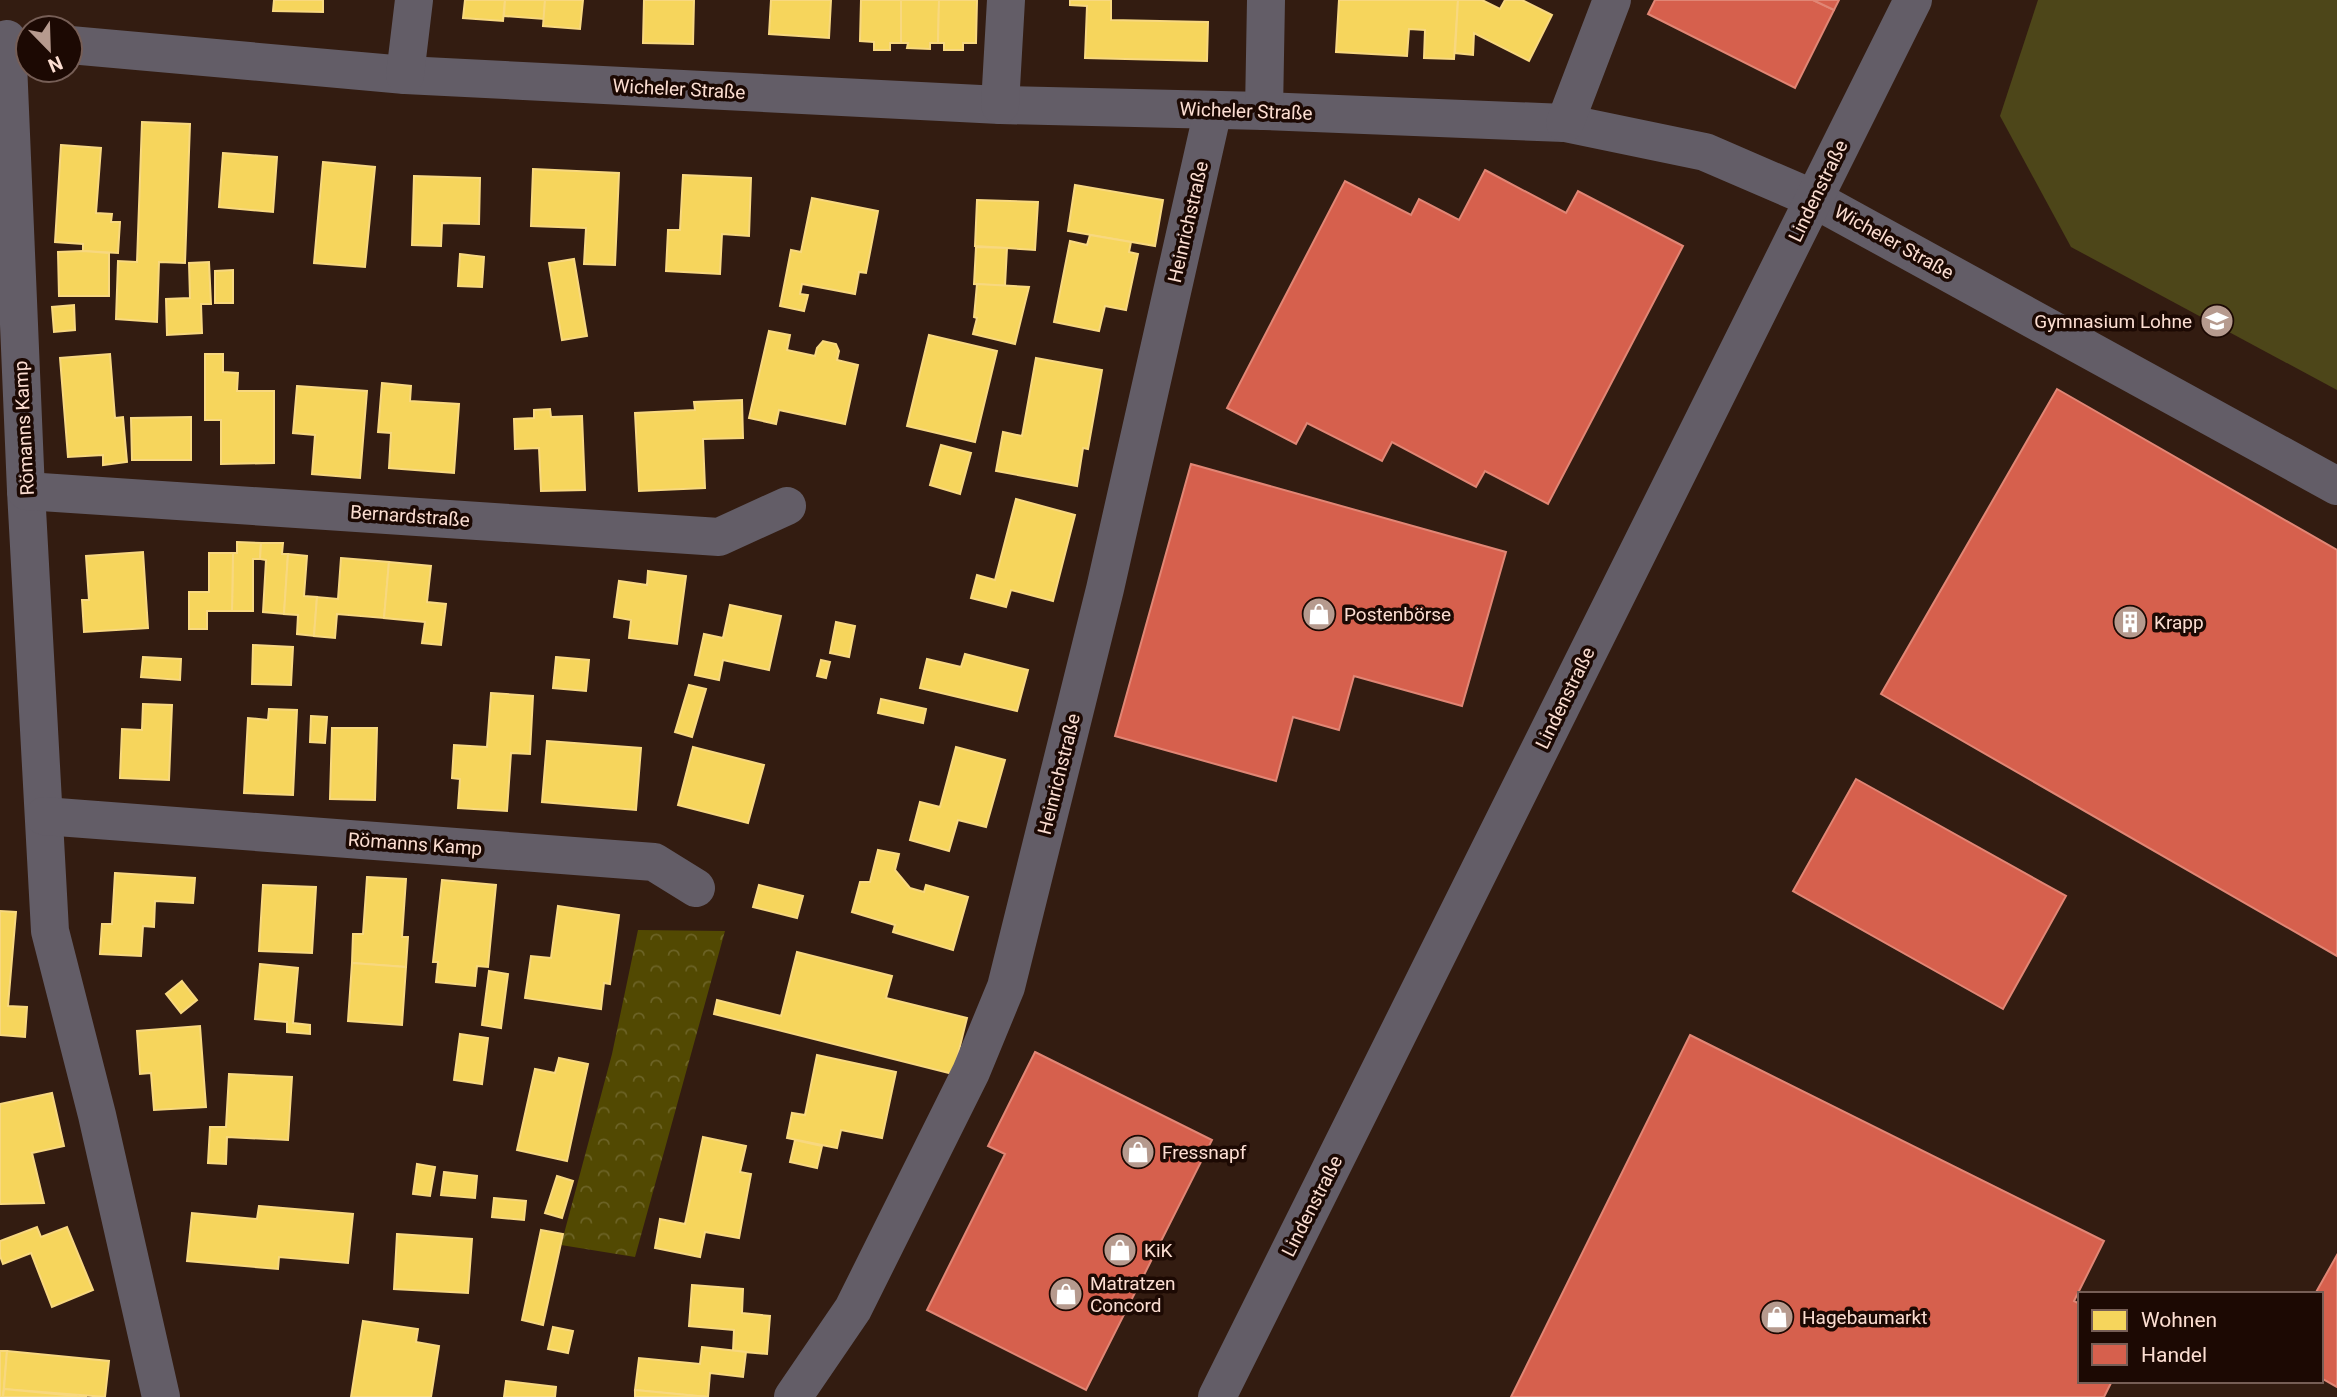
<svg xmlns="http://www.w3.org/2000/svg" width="2337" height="1397" font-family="Roboto,sans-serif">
<defs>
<pattern id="forest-crowns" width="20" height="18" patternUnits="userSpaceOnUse" patternTransform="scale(1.75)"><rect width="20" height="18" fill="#524902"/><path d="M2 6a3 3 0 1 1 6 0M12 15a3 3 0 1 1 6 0" fill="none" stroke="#6c6326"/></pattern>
</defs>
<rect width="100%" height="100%" fill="#331c11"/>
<polygon fill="#4d4619" points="2038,0 2337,0 2337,390 2071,247 2000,116"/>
<polygon fill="url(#forest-crowns)" points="638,930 725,931 635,1257 561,1245 612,1054"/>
<g fill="#f6d55c" stroke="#f8d87f" stroke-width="2">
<polygon points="274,0 323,0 323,12 273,11"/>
<polygon points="465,0 505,0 503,21 463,18"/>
<polygon points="505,0 545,0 544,19 504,16"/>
<polygon points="545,0 583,0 580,29 543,26"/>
<polygon points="644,0 694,0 693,44 643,43"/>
<polygon points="771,0 831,0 829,38 769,34"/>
<polygon points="861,0 901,0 901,43 890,43 890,50 874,50 874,42 860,41"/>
<polygon points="901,0 939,0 938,43 930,43 930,49 907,48 908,43 901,43"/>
<polygon points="939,0 977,0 976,43 963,43 963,50 944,50 944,43 938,43"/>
<polygon points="1070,0 1111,0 1111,20 1208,22 1207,61 1085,58 1087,6 1070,5"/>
<polygon points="1339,0 1458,0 1454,59 1424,58 1425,30 1409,29 1407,56 1336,52"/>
<polygon points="1458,0 1482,0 1500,9 1505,0 1522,0 1552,15 1529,61 1474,33 1473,55 1455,53"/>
<polygon points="142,122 190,124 185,263 159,262 157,322 116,319 118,261 137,262"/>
<polygon points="61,145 101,148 96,213 112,214 111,222 120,222 118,253 83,251 83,244 55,242"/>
<polygon points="223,153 277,157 273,212 219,207"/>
<polygon points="323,162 375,167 365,267 314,263"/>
<polygon points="533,169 619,173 615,265 584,264 586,228 531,226"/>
<polygon points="683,175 751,178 749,236 722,234 720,274 666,271 668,230 680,230"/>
<polygon points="414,176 480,178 479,224 442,223 441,246 412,245"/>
<polygon points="1075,185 1163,200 1155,246 1068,231"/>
<polygon points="812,198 878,211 866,273 859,272 855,294 802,284 800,294 808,295 804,311 780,306 791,250 801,252"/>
<polygon points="977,200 1038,202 1035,250 975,246"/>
<polygon points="1090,235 1131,242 1129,252 1138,254 1126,310 1105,306 1099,331 1054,322 1070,241 1087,245"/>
<polygon points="976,247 1007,248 1005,286 974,284"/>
<polygon points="83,251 109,253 109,296 59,296 58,252"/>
<polygon points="460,254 484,257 482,287 458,286"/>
<polygon points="574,259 587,336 562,340 549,263"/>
<polygon points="209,262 211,304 201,304 202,333 167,335 166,299 190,298 189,263"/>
<polygon points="233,270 233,303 215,303 215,271"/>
<polygon points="977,284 1029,287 1015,344 973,334 977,318 974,317"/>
<polygon points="74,305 75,330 54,332 52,307"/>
<polygon points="769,331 790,335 787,350 815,356 817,348 823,341 836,344 839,351 837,360 858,365 845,424 779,410 776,424 749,418"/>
<polygon points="929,335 997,351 975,442 907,426"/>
<polygon points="110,354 115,418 123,417 127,462 103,465 103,455 68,457 60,358"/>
<polygon points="205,354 223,354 223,372 238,373 237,391 274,391 274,463 221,464 221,420 205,420"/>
<polygon points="1036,358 1102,370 1088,449 1083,448 1077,486 996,471 1003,432 1022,436"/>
<polygon points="382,383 411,386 410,401 459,404 454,473 389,468 391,433 378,432"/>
<polygon points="297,386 367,391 360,478 312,474 315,435 293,433"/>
<polygon points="742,400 743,438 703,439 705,488 639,491 635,413 695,410 694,402"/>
<polygon points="550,409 551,417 582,416 585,490 541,491 539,448 515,449 514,419 534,418 534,410"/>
<polygon points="191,417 191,460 132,460 131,418"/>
<polygon points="941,445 971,453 960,494 930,485"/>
<polygon points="1016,499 1075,515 1053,601 1011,590 1006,607 971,598 977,575 995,580"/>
<polygon points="237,542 261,543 260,559 253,559 253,611 232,611 233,553 237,553"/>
<polygon points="261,543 283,543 282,554 288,554 284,614 263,612 266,560 260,559"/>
<polygon points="143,552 148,628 84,632 82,600 89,600 86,556"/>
<polygon points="209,553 233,553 232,611 207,611 207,629 189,629 189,592 209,592"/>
<polygon points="288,554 307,556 304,596 317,597 314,636 297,634 298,615 284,614"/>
<polygon points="341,558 389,562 384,618 337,614 335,638 314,636 317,597 338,599"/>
<polygon points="389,562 431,566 427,602 446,604 441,645 422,643 425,622 384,618"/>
<polygon points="648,571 686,576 677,644 629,638 631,620 614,617 619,581 647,585"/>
<polygon points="730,605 781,616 769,670 723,660 719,680 695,675 704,634 723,638"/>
<polygon points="836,622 855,626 849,657 830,653"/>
<polygon points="253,645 293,647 291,685 252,684"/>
<polygon points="965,654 1028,670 1017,711 920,688 927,659 961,667"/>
<polygon points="143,657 181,659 180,680 141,677"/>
<polygon points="556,657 589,660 586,691 553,688"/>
<polygon points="821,660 830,662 826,678 817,676"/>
<polygon points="689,685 706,689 692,737 675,732"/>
<polygon points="491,693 533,696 530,754 511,753 507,811 458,808 460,779 452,778 454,745 487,747"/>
<polygon points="881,699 926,709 923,723 878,713"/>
<polygon points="143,704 172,705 169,780 120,778 122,729 142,730"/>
<polygon points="269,709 297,710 293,795 244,793 248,718 268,720"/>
<polygon points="311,716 327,717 325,743 310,742"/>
<polygon points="332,728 377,728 375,800 330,799"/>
<polygon points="547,741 641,748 636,810 542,802"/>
<polygon points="693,747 764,765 748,823 678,805"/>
<polygon points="956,747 1005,760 986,827 958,820 949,851 910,840 920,802 940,807"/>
<polygon points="878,850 899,854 895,870 910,888 924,892 926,885 968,897 953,950 893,932 895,925 852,912 860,882 870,882"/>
<polygon points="115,873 195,878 193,903 155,901 154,927 143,926 141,956 100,954 102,924 112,924"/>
<polygon points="367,877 406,879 402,937 408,937 406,967 352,963 353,934 363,934"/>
<polygon points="442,880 496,885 488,967 477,966 475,986 436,982 438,962 433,962"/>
<polygon points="263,885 316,887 312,953 259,951"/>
<polygon points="759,885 803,896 797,918 753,907"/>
<polygon points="558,906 619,915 610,984 604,983 601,1009 525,998 531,956 551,958"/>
<polygon points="0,911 16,912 8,1006 27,1007 25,1037 0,1035"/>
<polygon points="797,952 892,976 886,998 967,1018 953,1074 714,1014 717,1000 781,1016"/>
<polygon points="352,963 406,967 402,1025 348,1021"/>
<polygon points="260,964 298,968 293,1023 310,1025 310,1034 287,1032 287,1022 255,1019"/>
<polygon points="489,971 508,974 501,1028 482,1025"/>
<polygon points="182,981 197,1000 181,1013 166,994"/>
<polygon points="200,1026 206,1107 154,1110 151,1073 140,1074 137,1031"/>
<polygon points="460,1034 488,1038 482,1084 454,1080"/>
<polygon points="817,1055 896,1072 882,1138 841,1130 837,1148 787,1138 792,1113 805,1115"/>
<polygon points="559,1058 588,1064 567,1161 517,1150 535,1069 555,1073"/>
<polygon points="229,1074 292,1077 288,1140 227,1137 226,1164 208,1163 210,1127 226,1127"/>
<polygon points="52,1093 64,1146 32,1153 44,1203 0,1204 0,1104"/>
<polygon points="703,1137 746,1146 740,1172 751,1174 739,1238 705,1232 700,1257 655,1248 660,1219 685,1224"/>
<polygon points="795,1140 822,1146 817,1168 790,1162"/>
<polygon points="417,1164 435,1167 430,1196 413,1194"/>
<polygon points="444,1172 477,1176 475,1198 441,1195"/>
<polygon points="557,1176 573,1181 562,1218 545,1213"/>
<polygon points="494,1198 526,1201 524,1220 492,1217"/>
<polygon points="259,1206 353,1214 348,1263 279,1257 278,1269 187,1261 192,1213 257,1219"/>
<polygon points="37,1227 41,1237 67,1227 93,1290 52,1307 31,1253 3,1264 0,1256 0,1241"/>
<polygon points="541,1230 563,1234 543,1325 522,1320"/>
<polygon points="397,1234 472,1239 468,1293 394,1289"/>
<polygon points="692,1285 743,1289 742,1313 770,1316 767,1354 733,1351 734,1330 689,1326"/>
<polygon points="363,1321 418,1329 416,1342 439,1346 431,1397 351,1397"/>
<polygon points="553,1327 573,1331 568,1353 548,1349"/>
<polygon points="702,1347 746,1352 743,1377 710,1373 708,1397 635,1390 639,1358 700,1364"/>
<polygon points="0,1351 7,1351 3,1397 0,1397"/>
<polygon points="7,1351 109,1361 105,1397 4,1389"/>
<polygon points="506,1381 556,1387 555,1397 504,1397"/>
<polygon points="4,1389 87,1397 3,1397"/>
<polygon points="635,1390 708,1397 635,1397"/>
</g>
<g fill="#d6604d" stroke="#e18675" stroke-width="2">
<polygon points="1655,0 1813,0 1834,10 1795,88 1648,14"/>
<polygon points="1813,0 1839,0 1834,10"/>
<polygon points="1485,170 1566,213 1578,191 1683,246 1548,504 1485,471 1476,487 1392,442 1382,461 1307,423 1296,444 1227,408 1345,181 1411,215 1419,199 1459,220"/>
<polygon points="2057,389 2337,550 2337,956 1881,694"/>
<polygon points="1191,464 1506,552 1462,706 1354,676 1339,730 1293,717 1276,781 1115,736"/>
<polygon points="1856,779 2066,896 2003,1009 1793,891"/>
<polygon points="1690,1035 2104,1241 2074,1301 2080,1304 2080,1381 2112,1381 2104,1397 1511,1397"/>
<polygon points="1035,1052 1212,1140 1086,1390 927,1310 1005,1154 988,1146"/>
<polygon points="2337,1255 2337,1387 2321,1378 2321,1294 2315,1294"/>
</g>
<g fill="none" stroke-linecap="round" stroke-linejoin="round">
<g stroke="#635d67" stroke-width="38">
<polyline points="7,39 26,491 50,931 97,1115 161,1397"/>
<polyline points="70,45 405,75 1000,105 1264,111 1565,123 1705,152 1814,199 2337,486"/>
<polyline points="405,75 414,0"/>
<polyline points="1000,105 1006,0"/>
<polyline points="1264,111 1266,0"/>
<polyline points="1565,123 1612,0"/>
<polyline points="26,491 719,537 787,506"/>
<polyline points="44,816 654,862 696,888"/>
<polyline points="793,1397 853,1309 971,1072 1006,987 1105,589 1213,110"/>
<polyline points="1217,1397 1913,0"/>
</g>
</g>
<defs>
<symbol id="school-disc" viewBox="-11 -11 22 22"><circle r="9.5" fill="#b69a8e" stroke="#1c0903"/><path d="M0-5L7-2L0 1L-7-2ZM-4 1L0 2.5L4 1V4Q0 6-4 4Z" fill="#fff"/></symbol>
<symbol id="shop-disc" viewBox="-11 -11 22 22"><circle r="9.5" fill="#b69a8e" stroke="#1c0903"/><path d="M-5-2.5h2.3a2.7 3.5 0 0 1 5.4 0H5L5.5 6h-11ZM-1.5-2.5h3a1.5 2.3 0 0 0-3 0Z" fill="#fff"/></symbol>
<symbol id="building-disc" viewBox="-11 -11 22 22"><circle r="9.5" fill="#b69a8e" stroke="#1c0903"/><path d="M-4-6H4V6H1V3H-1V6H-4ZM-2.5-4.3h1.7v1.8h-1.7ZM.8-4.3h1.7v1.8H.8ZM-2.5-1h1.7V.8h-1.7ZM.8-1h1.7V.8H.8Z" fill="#fff"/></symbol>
</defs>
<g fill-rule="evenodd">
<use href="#school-disc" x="2198" y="302" width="38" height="38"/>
<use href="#shop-disc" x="1300" y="595" width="38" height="38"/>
<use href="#building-disc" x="2111" y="603" width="38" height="38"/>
<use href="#shop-disc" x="1119" y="1133" width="38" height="38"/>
<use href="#shop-disc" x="1101" y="1231" width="38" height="38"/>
<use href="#shop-disc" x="1047" y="1275" width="38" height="38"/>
<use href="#shop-disc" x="1758" y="1298" width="38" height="38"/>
</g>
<g text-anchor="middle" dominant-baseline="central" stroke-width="7" stroke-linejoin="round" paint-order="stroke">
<g font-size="19" fill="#fcded2" stroke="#1c0903">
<text transform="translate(679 89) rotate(3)">Wicheler Straße</text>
<text transform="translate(1246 111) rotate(2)">Wicheler Straße</text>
<text transform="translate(1818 191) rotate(-64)">Lindenstraße</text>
<text transform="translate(1188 222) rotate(-77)">Heinrichstraße</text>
<text transform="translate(1894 242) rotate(29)">Wicheler Straße</text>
<text transform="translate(24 428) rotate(-93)">Römanns Kamp</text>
<text transform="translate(410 516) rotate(4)">Bernardstraße</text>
<text transform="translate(1565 698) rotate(-64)">Lindenstraße</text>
<text transform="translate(1059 774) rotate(-76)">Heinrichstraße</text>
<text transform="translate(415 844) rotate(4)">Römanns Kamp</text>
<text transform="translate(1312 1206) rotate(-63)">Lindenstraße</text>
</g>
<g font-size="19" fill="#fcded2" stroke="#1c0903" text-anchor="start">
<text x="2192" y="321" text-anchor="end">Gymnasium Lohne</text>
<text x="1344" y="614">Postenbörse</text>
<text x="2154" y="622">Krapp</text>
<text x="1162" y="1152">Fressnapf</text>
<text x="1144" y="1250">KiK</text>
<text x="1090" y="1283">Matratzen<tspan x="1090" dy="22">Concord</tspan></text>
<text x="1802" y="1317">Hagebaumarkt</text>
</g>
</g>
<rect x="2078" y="1292" width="245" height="91" fill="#1c0903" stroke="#765e56" stroke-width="2"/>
<rect x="2092" y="1310" width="35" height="21" fill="#f6d55c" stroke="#765e56" stroke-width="2"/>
<text x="2141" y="1327" font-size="21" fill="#fcded2">Wohnen</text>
<rect x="2092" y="1344" width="35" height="21" fill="#d6604d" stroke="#765e56" stroke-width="2"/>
<text x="2141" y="1362" font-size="21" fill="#fcded2">Handel</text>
<g transform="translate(49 49) rotate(157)"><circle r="33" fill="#1c0903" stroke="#765e56" stroke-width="2"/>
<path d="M0-5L12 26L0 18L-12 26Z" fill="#b69a8e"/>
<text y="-10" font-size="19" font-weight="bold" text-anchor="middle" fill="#fcded2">N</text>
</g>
</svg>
